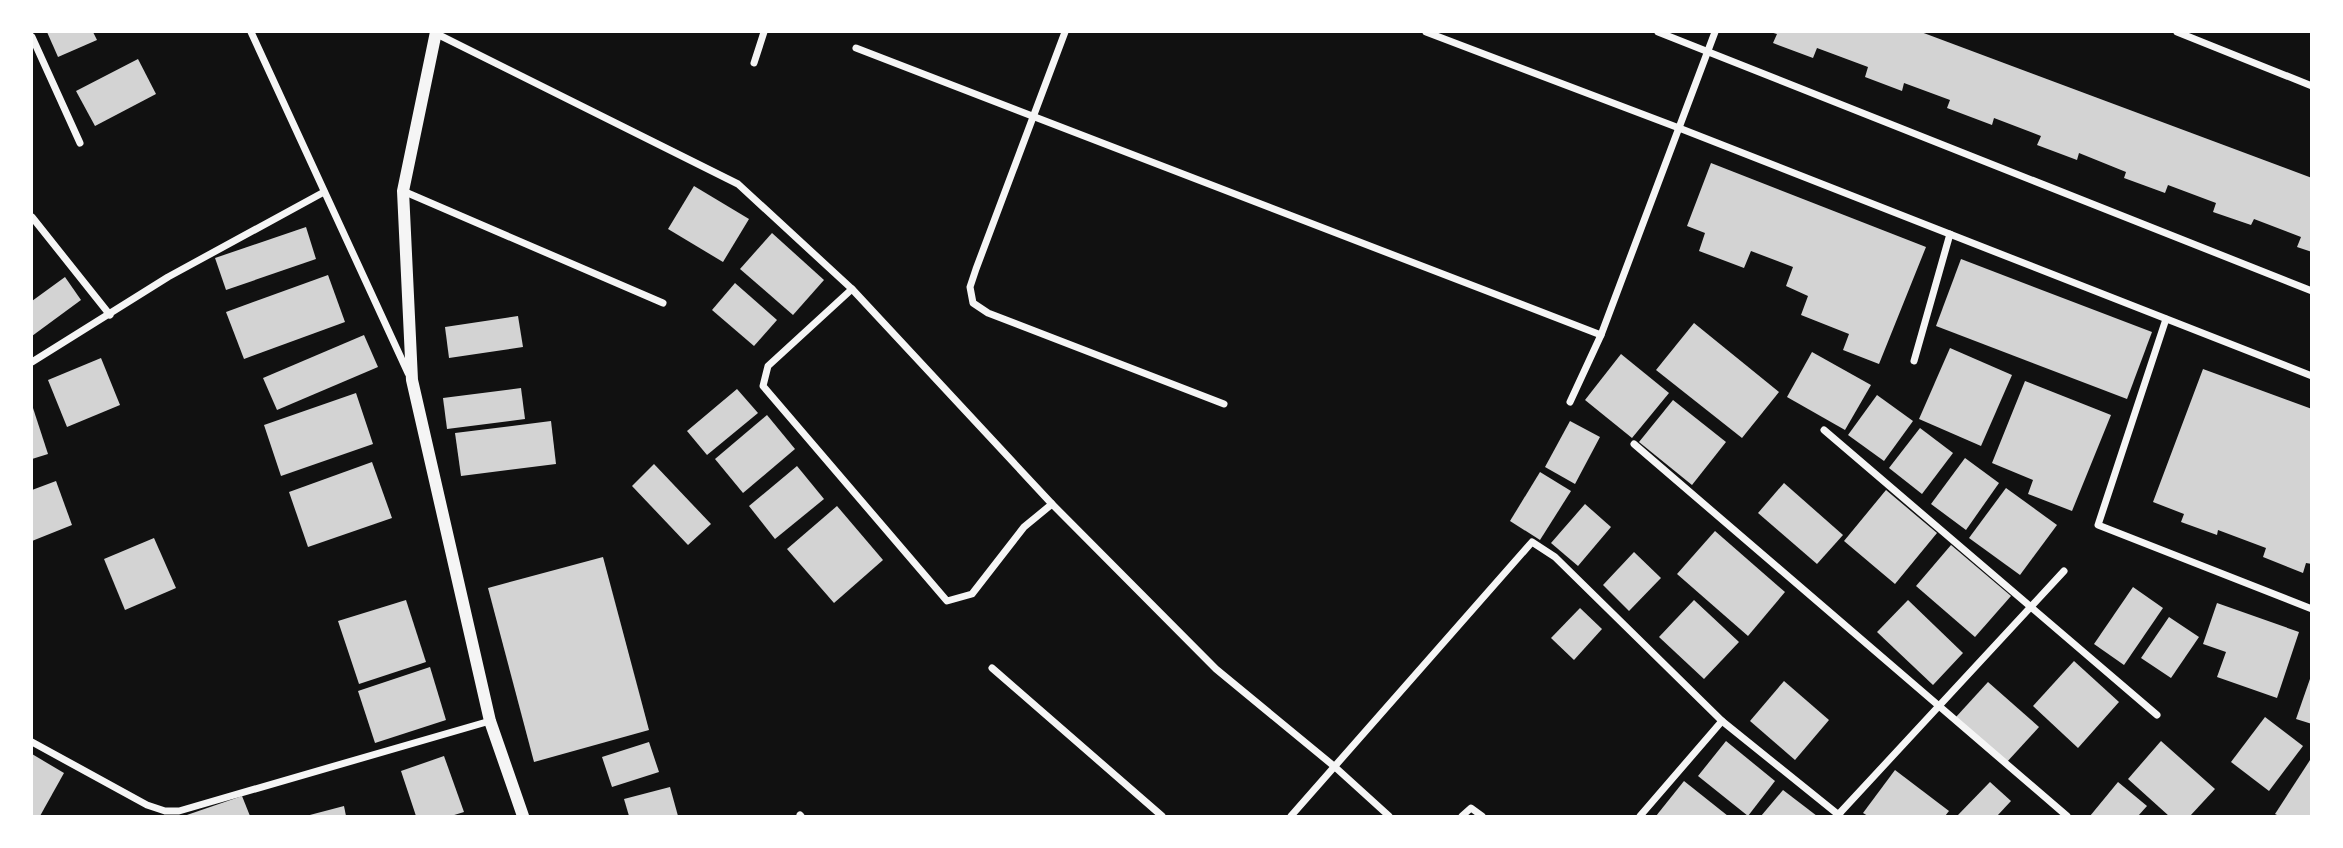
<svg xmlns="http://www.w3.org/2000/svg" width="2343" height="848" font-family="Arial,sans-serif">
<rect width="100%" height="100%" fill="#111"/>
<g fill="#d3d3d3">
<polygon points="47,32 93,32 97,40 58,57"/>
<polygon points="1770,32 1921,32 2312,178 2312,252 2297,247 2301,237 2254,219 2251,225 2213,212 2216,203 2168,185 2165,193 2124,178 2126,172 2079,153 2077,160 2037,145 2041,136 1994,118 1992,125 1947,108 1950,100 1904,83 1902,91 1865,77 1868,67 1817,48 1813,58 1773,43 1777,34"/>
<polygon points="138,59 156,94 95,126 76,91"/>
<polygon points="1711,163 1926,247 1879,364 1843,350 1849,334 1801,315 1808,296 1786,286 1793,267 1751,251 1744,268 1699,251 1705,233 1687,226"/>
<polygon points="694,186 749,219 723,262 668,229"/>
<polygon points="306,227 316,259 226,290 215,258"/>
<polygon points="772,233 824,280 793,315 740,269"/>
<polygon points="1961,259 2152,332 2127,399 1936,326"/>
<polygon points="328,275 345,322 244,359 226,312"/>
<polygon points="65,277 81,300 32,336 32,301"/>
<polygon points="735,283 777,320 754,346 712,310"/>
<polygon points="518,316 523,347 449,358 445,327"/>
<polygon points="1694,323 1779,392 1742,438 1656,370"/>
<polygon points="364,335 378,367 277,410 263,378"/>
<polygon points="1950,348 2012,375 1981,446 1919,419"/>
<polygon points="1812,352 1871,385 1845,430 1787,397"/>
<polygon points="1621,354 1669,393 1632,438 1585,400"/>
<polygon points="101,358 120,405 67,427 48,380"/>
<polygon points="2203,369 2312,409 2312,564 2306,563 2303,573 2263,557 2266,548 2218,530 2217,535 2181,522 2184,514 2153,502"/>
<polygon points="2025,381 2111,415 2072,511 2028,494 2033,480 1992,463"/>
<polygon points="521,388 525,419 447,429 443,398"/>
<polygon points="737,389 758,413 707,455 687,431"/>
<polygon points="356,393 373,444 281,476 264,425"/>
<polygon points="1877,395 1913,421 1884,461 1848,435"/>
<polygon points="1673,400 1726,442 1692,485 1639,442"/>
<polygon points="32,405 48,454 32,459"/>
<polygon points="767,415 795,449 743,493 715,459"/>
<polygon points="551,421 556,464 461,476 455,433"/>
<polygon points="1570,421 1600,437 1575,484 1545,467"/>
<polygon points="1920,428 1953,453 1922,494 1889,468"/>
<polygon points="1965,458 1999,483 1966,530 1931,504"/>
<polygon points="372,462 392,518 308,547 289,492"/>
<polygon points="654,464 711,524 688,545 632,486"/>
<polygon points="797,466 824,499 775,539 749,506"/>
<polygon points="1540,472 1571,491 1540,540 1510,521"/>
<polygon points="56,481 72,525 32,541 32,490"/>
<polygon points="1784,483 1843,535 1817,564 1758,513"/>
<polygon points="2006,488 2057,525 2020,575 1969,538"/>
<polygon points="1886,490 1937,533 1895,584 1844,541"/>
<polygon points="1585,504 1611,527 1578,566 1551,543"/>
<polygon points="837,506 883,560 834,603 787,549"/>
<polygon points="1715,531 1785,592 1748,636 1677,574"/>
<polygon points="154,538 176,588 125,610 104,559"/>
<polygon points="1951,545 2011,596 1975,637 1916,586"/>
<polygon points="1634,552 1661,578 1629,611 1603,585"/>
<polygon points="603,557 649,730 534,762 488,588"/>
<polygon points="2133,587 2163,608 2124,665 2094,644"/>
<polygon points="406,600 426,662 359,684 338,621"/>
<polygon points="1694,600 1739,642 1704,679 1659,637"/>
<polygon points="1908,600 1963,653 1933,685 1877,632"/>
<polygon points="2217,603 2299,632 2277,698 2217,677 2226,652 2203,644"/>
<polygon points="1580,608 1602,629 1574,660 1551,638"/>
<polygon points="2169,617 2199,637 2171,678 2141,658"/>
<polygon points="2074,661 2119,702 2078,748 2033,706"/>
<polygon points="430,667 446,720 375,743 358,691"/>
<polygon points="2311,676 2312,676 2312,724 2296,719"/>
<polygon points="1784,681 1829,720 1795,760 1750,721"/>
<polygon points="1988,682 2039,727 2006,763 1956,717"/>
<polygon points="2265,717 2303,746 2269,791 2231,762"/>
<polygon points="1726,741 1775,781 1748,816 1698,776"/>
<polygon points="2161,741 2215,789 2190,816 2169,816 2128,779"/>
<polygon points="649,742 659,772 612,787 602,757"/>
<polygon points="32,754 64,773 40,816 32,816"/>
<polygon points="444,756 464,812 451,816 416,816 401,771"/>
<polygon points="2312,757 2312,816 2279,816 2275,814"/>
<polygon points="1895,770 1949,811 1945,816 1868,816 1863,813"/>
<polygon points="1684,781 1728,816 1656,816"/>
<polygon points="1990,782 2011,801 1997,816 1957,816"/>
<polygon points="2118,782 2147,806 2138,816 2090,816"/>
<polygon points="670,787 678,816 629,816 624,799"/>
<polygon points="1783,790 1817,816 1761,816"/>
<polygon points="242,796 250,816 184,816"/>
<polygon points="344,806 346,816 306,816"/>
</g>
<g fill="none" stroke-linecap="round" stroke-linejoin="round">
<g stroke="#f5f5f5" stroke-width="7">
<polyline points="251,32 408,373"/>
<polyline points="1065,32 976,269 970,287 973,303 988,313 1224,404"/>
<polyline points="1426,32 1679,128 2312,376"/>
<polyline points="1658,32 2312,291"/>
<polyline points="2177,32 2312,86"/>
<polyline points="435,33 738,184 852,289 1052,504 1216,669 1335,767 1389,816"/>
<polyline points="32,37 80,143"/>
<polyline points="856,48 1601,335"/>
<polyline points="754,63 764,32"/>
<polyline points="403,191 663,303"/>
<polyline points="32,217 110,315"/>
<polyline points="852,289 768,366 763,386 947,601 972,594 1024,527 1052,504"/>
<polyline points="2166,319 2098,525 2312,609"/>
<polyline points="1914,361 1950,234"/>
<polyline points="32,362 168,277 324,192"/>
<polyline points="1570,402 1601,335 1715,32"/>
<polyline points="1824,430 2157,715"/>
<polyline points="1634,444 2067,816"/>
<polyline points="992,668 1162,816"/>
<polyline points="32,742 147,805 165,811 179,811 490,721"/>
<polyline points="800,815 801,816"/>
<polyline points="1291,816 1532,542 1555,557 1722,721 1840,816"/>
<polyline points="1462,816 1471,808 1482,816"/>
<polyline points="1640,816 1722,721"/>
<polyline points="1837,816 2064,571"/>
</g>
<polyline stroke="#f5f5f5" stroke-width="12" points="436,32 403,191 412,380 490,721 523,816"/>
</g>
<rect width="2343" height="848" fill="none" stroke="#ffffff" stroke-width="66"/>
</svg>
